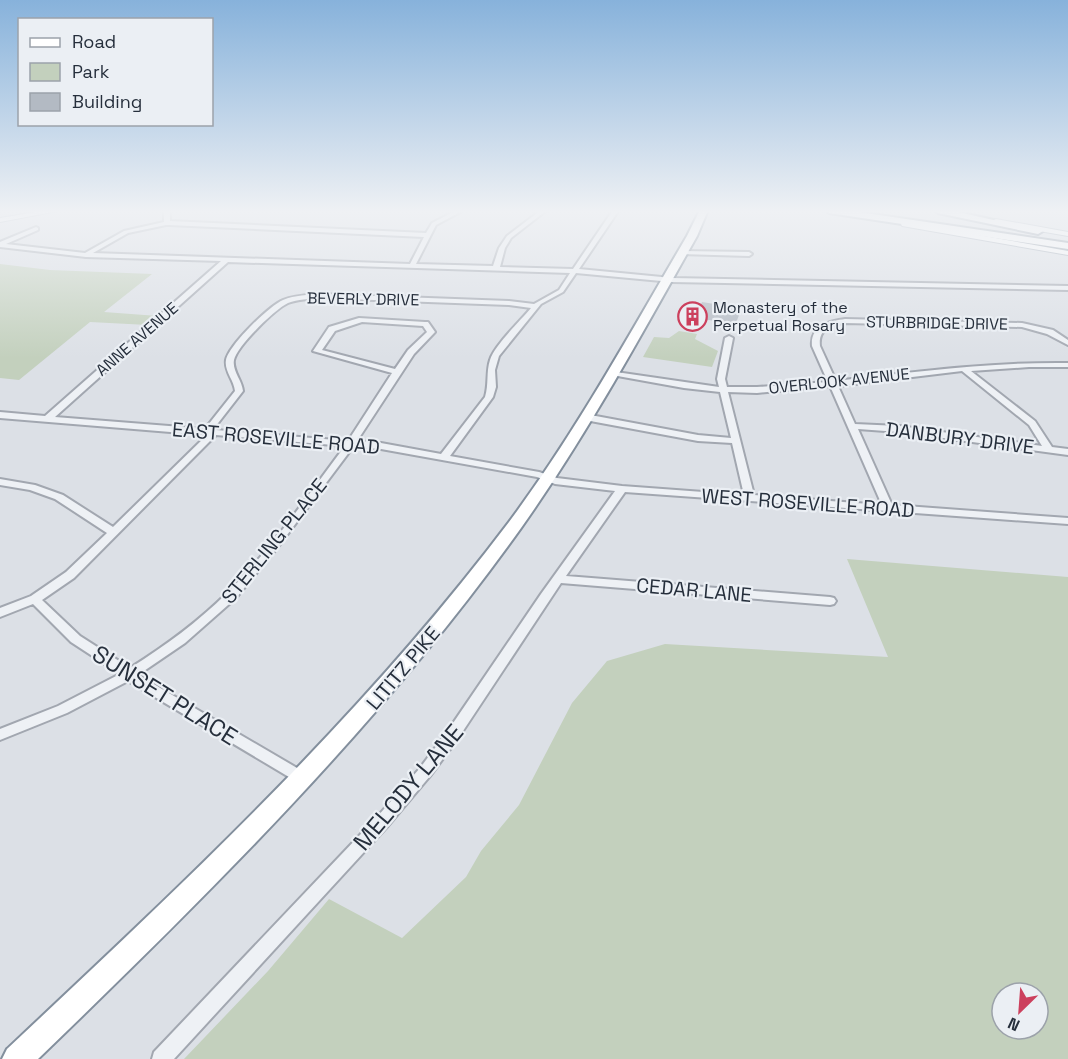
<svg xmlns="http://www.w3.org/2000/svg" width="1068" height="1059" font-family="'Space Grotesk',sans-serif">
<rect width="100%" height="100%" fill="#dce0e6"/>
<g fill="#c3d0bd" fill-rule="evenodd">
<polygon points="0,264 50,270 152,274 104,312 158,316 148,325 90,322 19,380 0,378"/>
<polygon points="679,331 697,334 695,339 718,351 712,367 643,357 654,337 669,338"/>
<path d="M847,559L1068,577V1059H184L268,971L329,899L402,938L466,877L481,851L519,805L572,703L607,661L665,644L888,657ZM1002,993H1038V1029H1002Z"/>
</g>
<polygon fill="#b3bac3" points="702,302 740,308 741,310 734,328 720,329 722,322 702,319 700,326 691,325"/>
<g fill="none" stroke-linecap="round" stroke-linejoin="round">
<defs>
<g id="minor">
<path d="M164,210H170V221L426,233L432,223L457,210H464L436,225L416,264L493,266L499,248L507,236L541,210H547L511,238L505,248L500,267L573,269L613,210H619L579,269L672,278L1068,286V290L672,282L576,273L563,292L541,304L499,356L495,370L496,387L493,397L450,456L539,472L557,478L622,486L744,495L732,443L698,441L585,420L581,417L585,414L698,435L731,438L720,392L684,388L612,375L608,373L609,371L719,387L717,379L725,338L729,336L733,338L725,379L727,387H757L828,382L812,346C810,326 829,321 845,319L1022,323L1053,330L1068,340V345L1047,334L1022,327L845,323C831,325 818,329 820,346L836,381C914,372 990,362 1068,363V367H1029L971,371L1035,421L1052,447L1068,449V455L899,432L858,429L892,505L1068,518V524L625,492L566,576L830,597L834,598L836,601L834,604L830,605L561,583L457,740L430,776L387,827L174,1059H152L154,1052L377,817L420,768L447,732L541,594L615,491L555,484L537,477L381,449L353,447L278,547L236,598L185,643L138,675L309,775L311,779L309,783L304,785L299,783L128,681L67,713L0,740V729L58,706L120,674L71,642L33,604L0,617V608L31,596L66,572L107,533L55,499L30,490L0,485V479L35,485L63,495L113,527L207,435L0,418V412L45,416L221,261L86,257L0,247V242L36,227L38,228V230L6,244L85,253L124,231L164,222ZM166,225H169L424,237L410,264L93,253L128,233ZM228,262L570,273L559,290L534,304L509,301L320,294C308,295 295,295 283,300C269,306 229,345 226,360C224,371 234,380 235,391L208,425L207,429L55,417ZM320,298L509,305L531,308C521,320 494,346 490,360C486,372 489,384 485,397L441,454L381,443L357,441L414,354L435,332L428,322H425L359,318L329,327L313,351L392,373L348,441L216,430L215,427L243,391C242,380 232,371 234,360C237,346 275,309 288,303C298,299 309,299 320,298ZM362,322L423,326L427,332L408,350L395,369L322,350L335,331ZM962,371L1029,425L1042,446L899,426L855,424L838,386ZM830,386L882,505L754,495L728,392L757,393ZM216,435L345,446C308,495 271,550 227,593C198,622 165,646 130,668L80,636L42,600L74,578Z"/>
<polygon points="682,251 749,252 752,254 749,256 680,254 679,253"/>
</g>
<g id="major">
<polygon points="48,210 63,210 0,222 0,218"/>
<polygon points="996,219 1068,232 1068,236 993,223 992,221"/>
<polygon points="905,222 1068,251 1068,255 902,226 901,224"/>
</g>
<g id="highway">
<path d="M700,210H708L697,236C641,335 587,435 521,528C381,724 210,893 38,1059H2L7,1049C184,883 362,717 509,522C576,432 630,333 687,236Z"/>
<polygon points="825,210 845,210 1068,243 1068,249 829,213"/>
<polygon points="934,210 949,210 1043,231 1038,234 938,213"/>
</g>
</defs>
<use href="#minor" stroke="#a2a7b0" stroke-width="4"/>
<use href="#major" stroke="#9ba5b2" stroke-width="2"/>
<use href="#highway" stroke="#838f9d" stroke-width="4"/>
<use href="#minor" fill="#eef1f5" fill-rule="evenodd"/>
<use href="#major" fill="#fff" fill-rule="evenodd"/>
<use href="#highway" fill="#fff" fill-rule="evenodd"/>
</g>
<linearGradient id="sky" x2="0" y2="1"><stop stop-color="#87b2db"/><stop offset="0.59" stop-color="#eff1f4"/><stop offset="1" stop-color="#eff1f4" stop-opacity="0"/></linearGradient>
<rect width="1068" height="358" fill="url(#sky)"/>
<defs>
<symbol id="building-ring" viewBox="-11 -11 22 22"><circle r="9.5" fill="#ebeff4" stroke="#cc405d" stroke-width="1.5"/><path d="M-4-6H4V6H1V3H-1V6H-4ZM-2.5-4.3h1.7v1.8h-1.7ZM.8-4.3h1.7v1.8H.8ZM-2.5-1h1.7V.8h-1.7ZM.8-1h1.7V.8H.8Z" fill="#cc405d"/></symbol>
</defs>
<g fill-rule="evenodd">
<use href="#building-ring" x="676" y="300" width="33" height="33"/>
</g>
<g text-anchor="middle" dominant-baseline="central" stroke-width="4.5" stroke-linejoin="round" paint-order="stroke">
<g font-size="16" fill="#262f3c" stroke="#ebeff4">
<text transform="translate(363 299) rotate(1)">BEVERLY DRIVE</text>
<text transform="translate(937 323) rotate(1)">STURBRIDGE DRIVE</text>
<text transform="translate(137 339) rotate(-41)">ANNE AVENUE</text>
<text transform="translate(839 381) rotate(-6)">OVERLOOK AVENUE</text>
</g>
<g font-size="16" fill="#262f3c" stroke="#ebeff4" text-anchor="start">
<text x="713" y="307">Monastery of the<tspan x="713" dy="18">Perpetual Rosary</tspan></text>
</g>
<g font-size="20" fill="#262f3c" stroke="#ebeff4">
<text transform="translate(276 438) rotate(5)">EAST ROSEVILLE ROAD</text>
<text transform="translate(960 438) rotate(7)">DANBURY DRIVE</text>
<text transform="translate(808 503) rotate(4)">WEST ROSEVILLE ROAD</text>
<text transform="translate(274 541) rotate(-51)">STERLING PLACE</text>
<text transform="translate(694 590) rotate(5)">CEDAR LANE</text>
<text transform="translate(403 668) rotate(-50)">LITITZ PIKE</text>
</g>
<g font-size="24" fill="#262f3c" stroke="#ebeff4">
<text transform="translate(165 695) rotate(32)">SUNSET PLACE</text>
<text transform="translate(408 787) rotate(-50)">MELODY LANE</text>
</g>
</g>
<rect x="18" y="18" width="195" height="108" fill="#ebeff4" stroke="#9ca2aa" stroke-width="1.5"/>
<rect x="30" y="38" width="30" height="9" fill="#ffffff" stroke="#9ca2aa" stroke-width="1.5"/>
<text x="72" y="48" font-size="18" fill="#262f3c">Road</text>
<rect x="30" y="63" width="30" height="18" fill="#c3d0bd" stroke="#9ca2aa" stroke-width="1.5"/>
<text x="72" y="78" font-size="18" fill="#262f3c">Park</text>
<rect x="30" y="93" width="30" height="18" fill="#b3bac3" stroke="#9ca2aa" stroke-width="1.5"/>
<text x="72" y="108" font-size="18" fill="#262f3c">Building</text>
<g transform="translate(1020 1011) rotate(205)"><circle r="28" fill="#ebeff4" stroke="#9ca2aa" stroke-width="1.5"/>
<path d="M0-4.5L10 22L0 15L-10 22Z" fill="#cc405d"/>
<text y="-9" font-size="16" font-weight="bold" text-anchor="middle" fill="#262f3c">N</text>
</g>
</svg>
